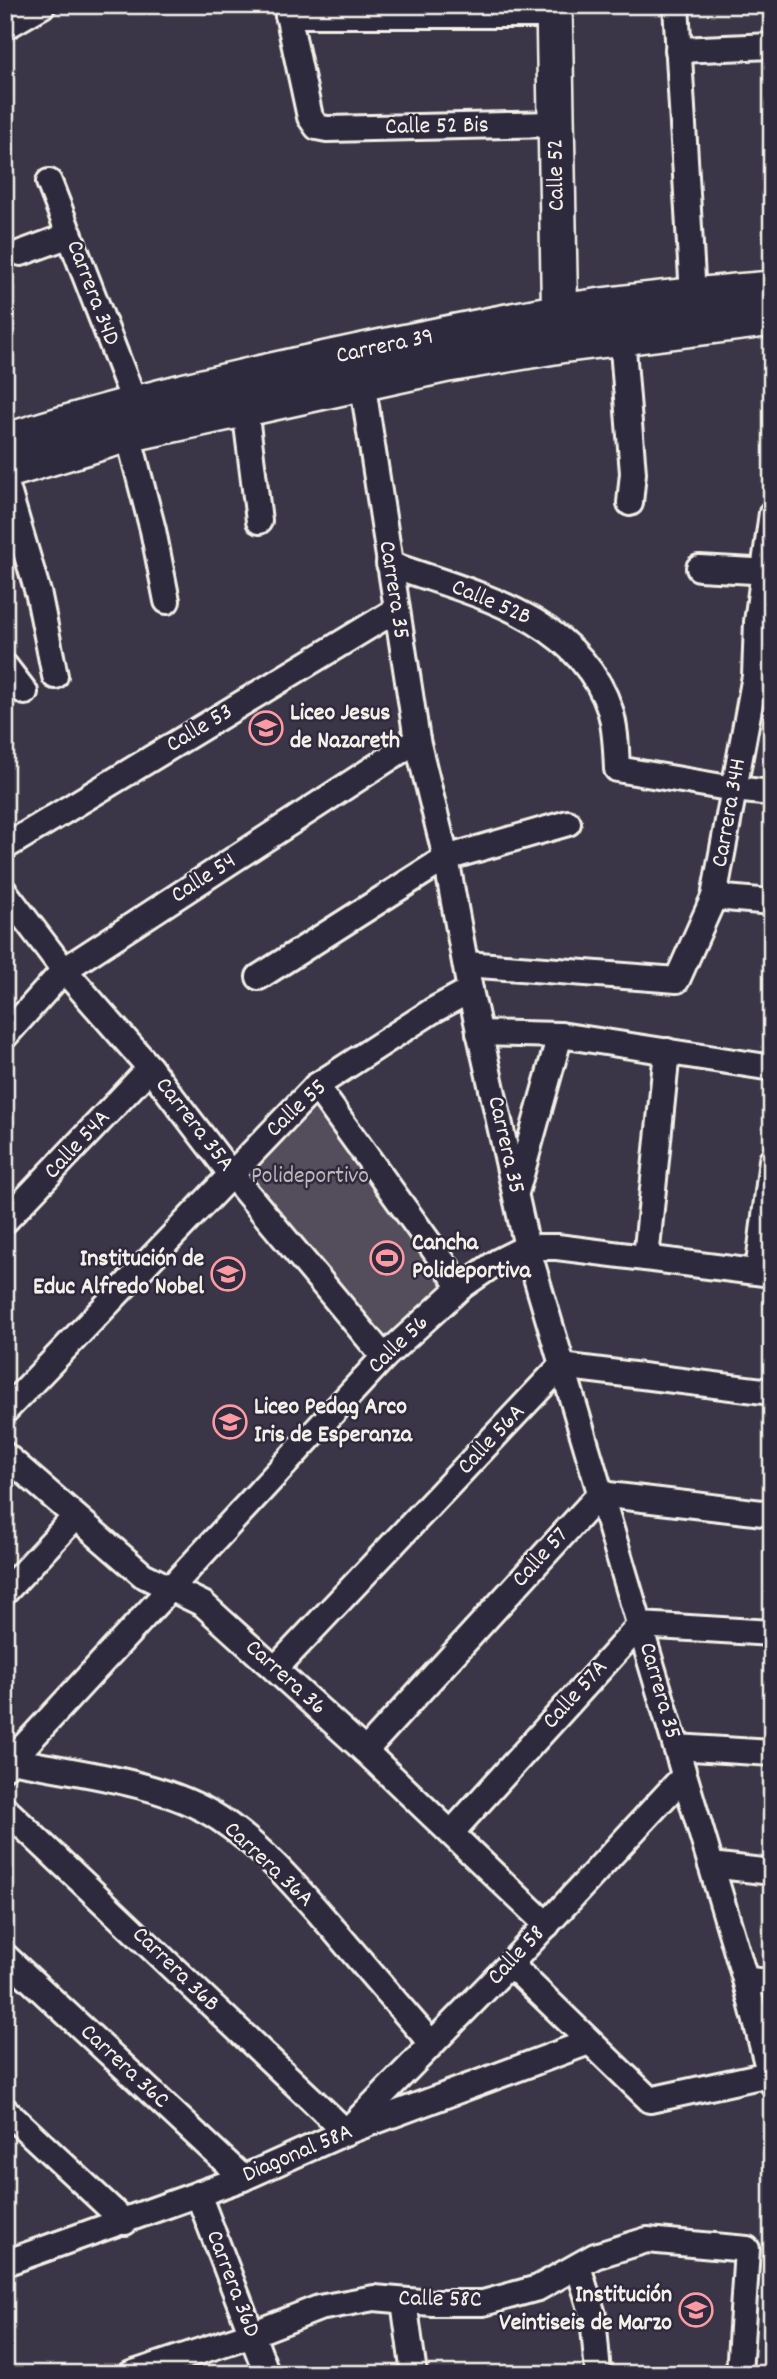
<svg xmlns="http://www.w3.org/2000/svg" width="777" height="2379" font-family="Dekko,sans-serif">
<rect width="100%" height="100%" fill="#3b3647"/>
<filter id="ink" filterUnits="userSpaceOnUse"><feTurbulence type="fractalNoise" baseFrequency=".0143" numOctaves="2"/><feDisplacementMap in="SourceGraphic" scale="14" xChannelSelector="R" yChannelSelector="G"/><feConvolveMatrix kernelMatrix="1 2 1 2 8 2 1 2 1" color-interpolation-filters="sRGB"/></filter>
<g filter="url(#ink)">
<polygon fill="#534e5c" stroke="#a4a0a2" stroke-width="2" points="316,1086 461,1287 384,1357 231,1174"/>
<g fill="none" stroke-linecap="round" stroke-linejoin="round">
<defs>
<g id="minor">
<polyline points="286,5 310,117 317,127 327,129 556,124"/>
<polyline points="676,5 693,296"/>
<polyline points="288,15 554,15"/>
<polyline points="5,27 43,5"/>
<polyline points="678,50 772,46"/>
<polyline points="49,182 135,404"/>
<polyline points="21,253 70,235"/>
<polyline points="622,336 633,473 630,503"/>
<polyline points="360,367 417,740 446,858 470,990 527,1247 745,1979 772,2083"/>
<polyline points="245,408 259,521"/>
<polyline points="128,434 153,530 167,601"/>
<polyline points="5,480 39,596 55,676"/>
<path d="M389,564C471,593 579,616 610,710C616,729 616,750 617,769L734,789L772,793"/>
<polyline points="699,568 772,572"/>
<polyline points="5,666 25,692"/>
<polyline points="5,847 396,610"/>
<polyline points="5,892 64,970 150,1068 231,1174 384,1357"/>
<polyline points="714,897 772,902"/>
<polyline points="466,964 677,980 714,897 755,676 757,622 772,513"/>
<polyline points="259,977 446,858 568,823"/>
<polyline points="479,1033 560,1035 772,1068"/>
<polyline points="5,1036 64,970 417,740"/>
<polyline points="316,1086 461,1287"/>
<polyline points="517,1189 560,1035"/>
<polyline points="5,1221 150,1068"/>
<polyline points="646,1258 667,1051"/>
<polyline points="758,1272 772,1160"/>
<polyline points="5,1411 316,1086 432,1011 470,990"/>
<polyline points="5,1455 143,1575 203,1604 365,1751 547,1925"/>
<polyline points="5,1592 74,1518"/>
<polyline points="276,1668 561,1366 772,1392"/>
<polyline points="676,1747 772,1753"/>
<polyline points="365,1751 600,1494 772,1514"/>
<path d="M11,1760C76,1773 165,1782 220,1819C265,1849 300,1891 335,1931C367,1969 399,2006 432,2044"/>
<polyline points="5,1767 384,1357 461,1287 497,1262 527,1247 557,1247 772,1274"/>
<polyline points="5,1809 346,2132 510,1964 684,1776"/>
<polyline points="452,1832 640,1625 772,1633"/>
<polyline points="711,1865 772,1872"/>
<polyline points="5,1956 243,2178"/>
<polyline points="510,1964 650,2100 769,2074"/>
<polyline points="745,1979 772,1983"/>
<polyline points="5,2110 125,2222"/>
<polyline points="198,2194 267,2374"/>
<polyline points="5,2263 243,2178 346,2132 589,2042"/>
<polyline points="578,2266 593,2315 598,2374"/>
<polyline points="404,2301 414,2374"/>
<polyline points="131,2374 252,2334 319,2308 374,2298 432,2303 483,2303 538,2288 595,2256 647,2240 747,2249 739,2374"/>
</g>
<g id="secondary">
<polyline points="554,5 560,334"/>
<path d="M5,442C120,405 236,378 354,353C421,339 488,325 556,313C627,301 700,295 772,289"/>
<polyline points="5,471 128,434 448,364 560,345 772,318"/>
</g>
</defs>
<use href="#minor" stroke="#f4f1e8" stroke-width="30"/>
<use href="#secondary" stroke="#f4f1e8" stroke-width="40"/>
<use href="#minor" stroke="#2f2a3d" stroke-width="24"/>
<use href="#secondary" stroke="#2f2a3d" stroke-width="35"/>
</g>
</g>
<defs>
<symbol id="school-ring" viewBox="-11 -11 22 22"><circle r="9.5" fill="#2f2a3d" stroke="#ff9aa2" stroke-width="1.5"/><path d="M0-5L7-2L0 1L-7-2ZM-4 1L0 2.5L4 1V4Q0 6-4 4Z" fill="#ff9aa2"/></symbol>
<symbol id="stadium-ring" viewBox="-11 -11 22 22"><circle r="9.5" fill="#2f2a3d" stroke="#ff9aa2" stroke-width="1.5"/><path d="M0-5a6.5 5 0 1 0 0 10a6.5 5 0 1 0 0-10ZM-3.5-1.8h7v3.6h-7Z" fill="#ff9aa2"/></symbol>
</defs>
<g fill-rule="evenodd">
<use href="#school-ring" x="247" y="709" width="38" height="38"/>
<use href="#stadium-ring" x="368" y="1239" width="38" height="38"/>
<use href="#school-ring" x="209" y="1255" width="38" height="38"/>
<use href="#school-ring" x="211" y="1403" width="38" height="38"/>
<use href="#school-ring" x="677" y="2291" width="38" height="38"/>
</g>
<g text-anchor="middle" dominant-baseline="central" stroke-width="5" stroke-linejoin="round" paint-order="stroke">
<g font-size="24" fill="#f4f1e8" stroke="#2f2a3d">
<text transform="translate(437 127) rotate(-1)">Calle 52 Bis</text>
<text transform="translate(557 175) rotate(-91)">Calle 52</text>
<text transform="translate(92 293) rotate(69)">Carrera 34D</text>
<text transform="translate(385 347) rotate(-12)">Carrera 39</text>
<text transform="translate(393 590) rotate(81)">Carrera 35</text>
<text transform="translate(491 603) rotate(23)">Calle 52B</text>
<text transform="translate(200 729) rotate(-31)">Calle 53</text>
<text transform="translate(730 813) rotate(-80)">Carrera 34H</text>
<text transform="translate(204 879) rotate(-33)">Calle 54</text>
<text transform="translate(297 1109) rotate(-43)">Calle 55</text>
<text transform="translate(194 1125) rotate(52)">Carrera 35A</text>
<text transform="translate(78 1145) rotate(-47)">Calle 54A</text>
<text transform="translate(505 1145) rotate(77)">Carrera 35</text>
<text transform="translate(399 1345) rotate(-44)">Calle 56</text>
<text transform="translate(492 1440) rotate(-47)">Calle 56A</text>
<text transform="translate(541 1558) rotate(-48)">Calle 57</text>
<text transform="translate(285 1678) rotate(42)">Carrera 36</text>
<text transform="translate(659 1691) rotate(74)">Carrera 35</text>
<text transform="translate(576 1695) rotate(-48)">Calle 57A</text>
<text transform="translate(268 1865) rotate(43)">Carrera 36A</text>
<text transform="translate(517 1956) rotate(-47)">Calle 58</text>
<text transform="translate(175 1970) rotate(44)">Carrera 36B</text>
<text transform="translate(124 2067) rotate(43)">Carrera 36C</text>
<text transform="translate(298 2154) rotate(-23)">Diagonal 58A</text>
<text transform="translate(232 2284) rotate(69)">Carrera 36D</text>
<text transform="translate(440 2300) rotate(1)">Calle 58C</text>
</g>
<g font-size="24" font-weight="bold" fill="#f4f1e8" stroke="#2f2a3d" text-anchor="start">
<text x="290" y="714">Liceo Jesus<tspan x="290" dy="28">de Nazareth</tspan></text>
<text x="412" y="1244">Cancha<tspan x="412" dy="28">Polideportiva</tspan></text>
<text x="204" y="1260" text-anchor="end">Institución de<tspan x="204" dy="28">Educ Alfredo Nobel</tspan></text>
<text x="254" y="1408">Liceo Pedag Arco<tspan x="254" dy="28">Iris de Esperanza</tspan></text>
<text x="672" y="2296" text-anchor="end">Institución<tspan x="672" dy="28">Veintiseis de Marzo</tspan></text>
</g>
<g font-size="24" fill="#bcb8b7" stroke="#2f2a3d">
<text x="310" y="1177">Polideportivo</text>
</g>
</g>
<rect width="777" height="2379" fill="none" stroke="#2f2a3d" stroke-width="28"/>
<rect x="14" y="14" width="749" height="2351" fill="none" stroke="#f4f1e8" stroke-width="2.5" filter="url(#ink)"/>
</svg>
